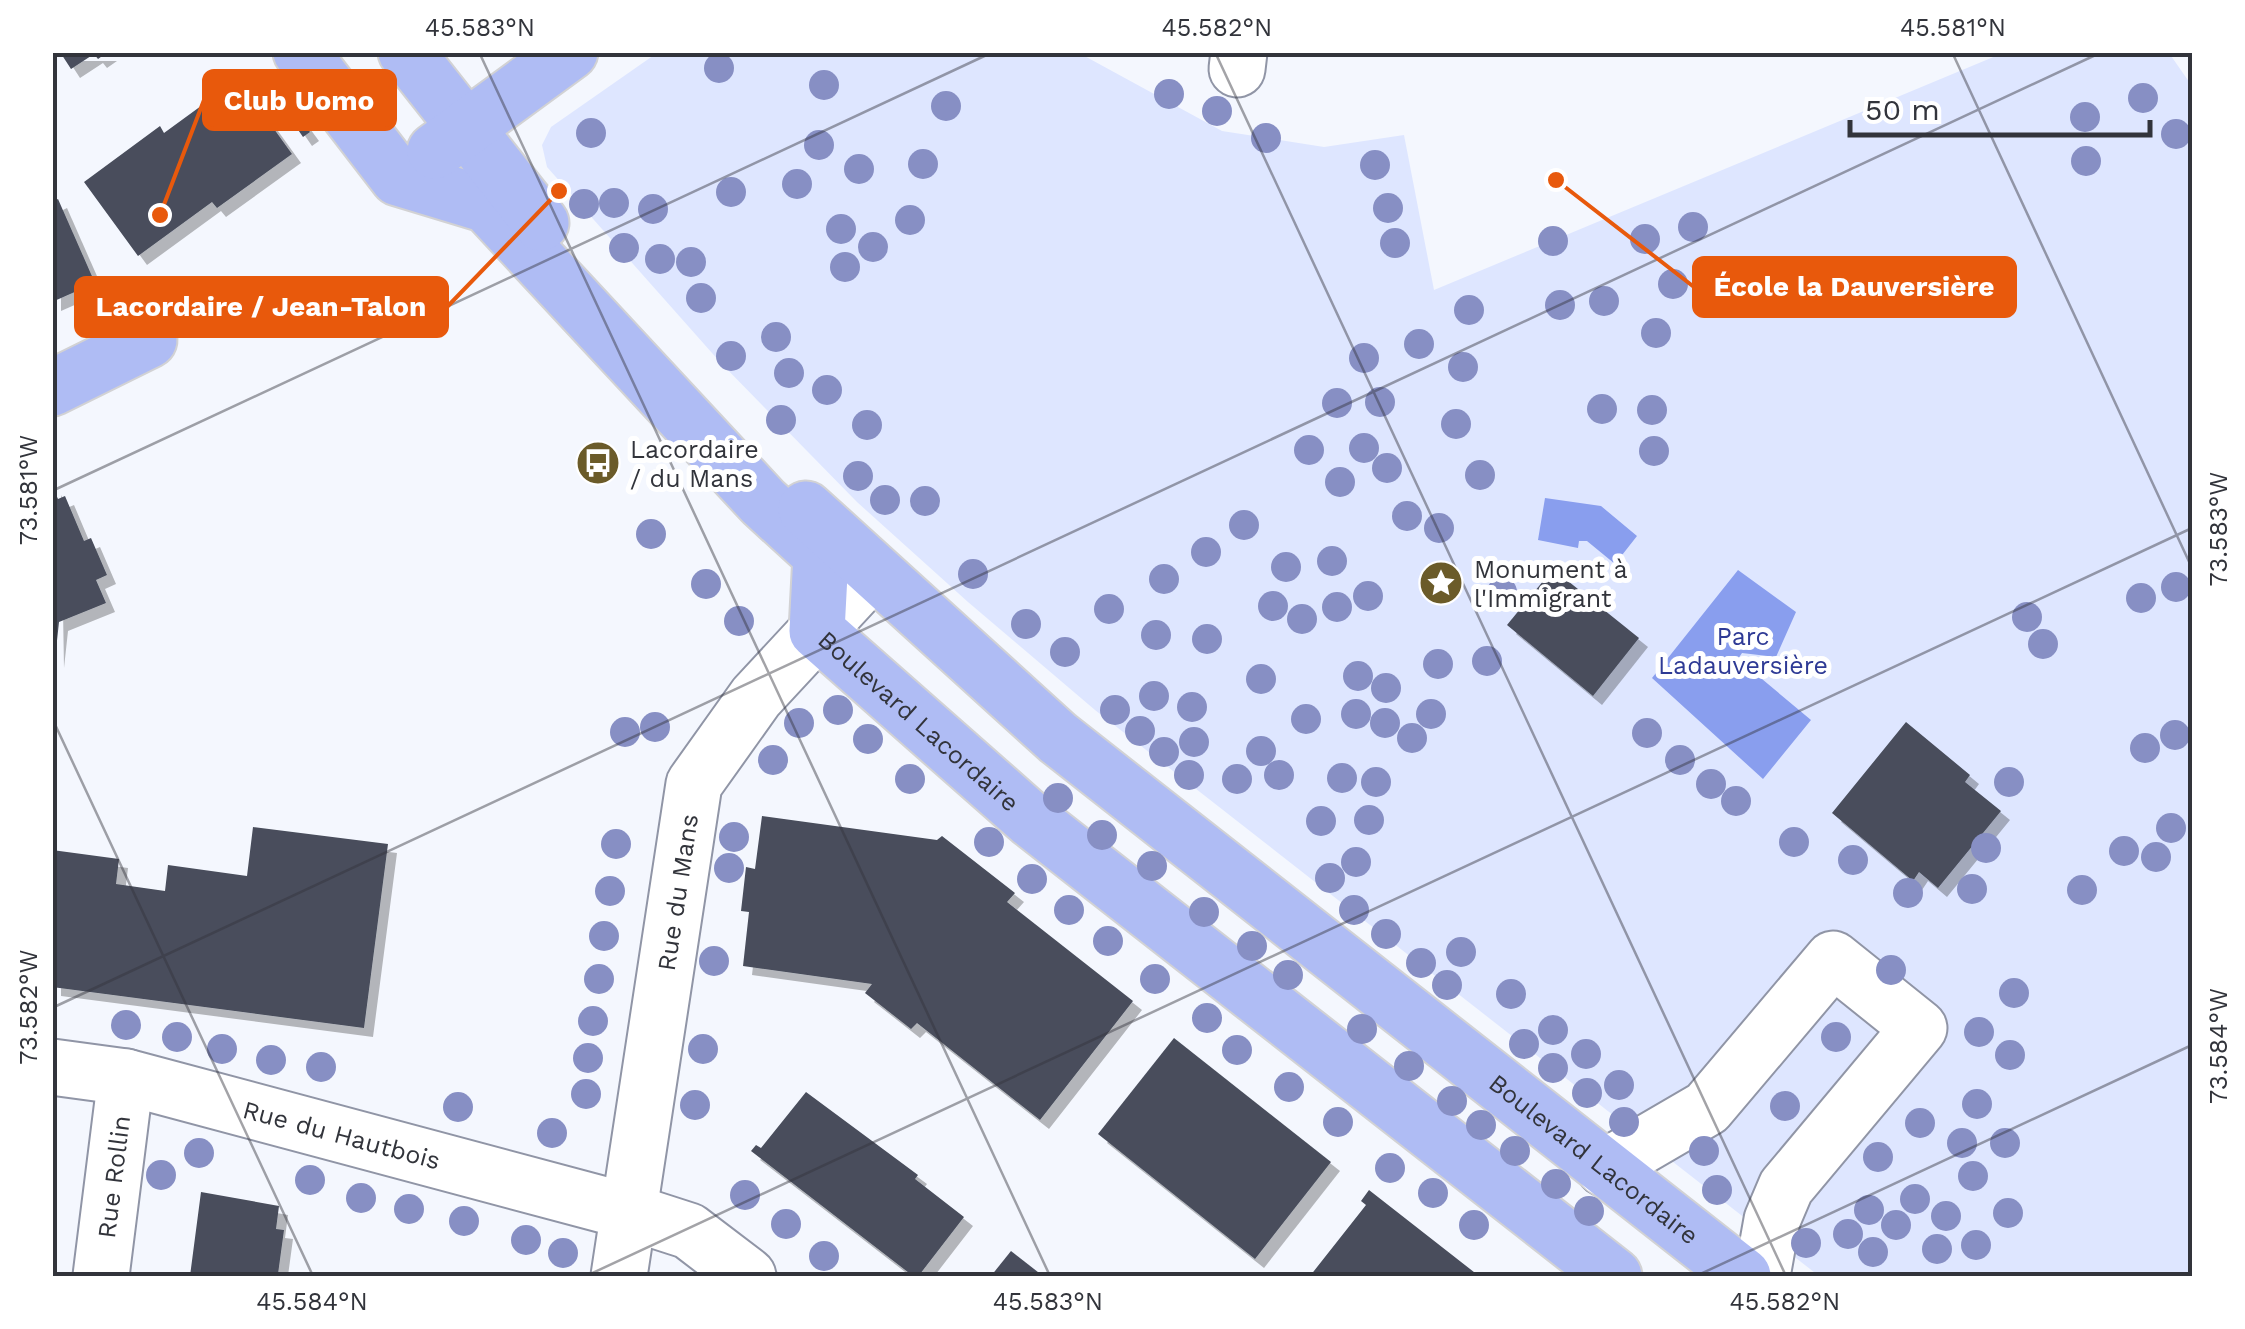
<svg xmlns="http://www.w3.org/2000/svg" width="2245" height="1329" font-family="'Work Sans',sans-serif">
<defs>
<filter id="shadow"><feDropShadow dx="9" dy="9" stdDeviation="0" flood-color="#0004"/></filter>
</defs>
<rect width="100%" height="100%" fill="#f4f7fe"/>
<polygon fill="#dee6ff" points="657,53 1079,53 1222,131 1324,147 1404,135 1434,290 2003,53 2169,53 2192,86 2192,1276 1819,1276 1095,710 968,602 857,502 720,362 547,167 542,145 551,127"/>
<g fill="#899eee">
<polygon points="1545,498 1601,506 1637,536 1615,564 1587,541 1579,541 1578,548 1538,540"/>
<polygon points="1738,570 1796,612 1776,657 1742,653 1738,659 1811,720 1763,779 1652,678"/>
</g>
<g fill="#484d5b" filter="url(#shadow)">
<polygon points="60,52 108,52 98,59 94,54 71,69"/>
<polygon points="238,79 292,154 217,208 212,202 138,256 84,182 160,126 164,133"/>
<polygon points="296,113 310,132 303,137 290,118"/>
<polygon points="58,199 95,283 52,302 52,202"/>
<polygon points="52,486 58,499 65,496 84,541 91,538 107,575 96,580 106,603 59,622 55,659"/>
<polygon points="1553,569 1639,638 1593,696 1507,625"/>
<polygon points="1906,722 1970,775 1965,782 2001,811 1938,888 1919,872 1913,881 1832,813"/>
<polygon points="762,816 937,840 942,836 1015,893 1007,902 1133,1001 1040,1120 917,1023 911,1029 865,993 872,984 743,966 749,912 741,911 746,867 755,869"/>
<polygon points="253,827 388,844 364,1028 52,987 52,850 119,859 116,884 165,891 168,865 247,876"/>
<polygon points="1174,1038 1331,1162 1255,1259 1098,1134"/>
<polygon points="806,1092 918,1175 915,1179 964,1217 920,1274 923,1276 913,1276 751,1151 756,1145 761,1148"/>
<polygon points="1369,1190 1479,1276 1310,1276 1366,1205 1361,1201"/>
<polygon points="201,1192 279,1206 276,1229 284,1230 278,1274 190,1276"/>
<polygon points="1011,1251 1043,1276 991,1276"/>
</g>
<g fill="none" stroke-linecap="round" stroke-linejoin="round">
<defs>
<g id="minor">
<polyline points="1237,69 1239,52"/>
<path id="s1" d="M52,1067L126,1077L627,1211L689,1231L748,1276"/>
<polyline points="1604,1168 1707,1108 1833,959 1919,1028 1786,1187 1772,1220 1762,1276"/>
<path id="s2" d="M101,1276L126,1077"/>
<path id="s3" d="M619,1276L694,784L756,697L872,572"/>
</g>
<g id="major">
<path id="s4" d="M301,52L398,178L487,205L763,502L821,555L817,631L1030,819L1614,1276"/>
<polyline points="406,52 541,223"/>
<polyline points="435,151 570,52"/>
<polyline points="52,388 149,340"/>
<path id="s5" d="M806,509L1058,738L1743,1276"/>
</g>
</defs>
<use href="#minor" stroke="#9095a6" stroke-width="59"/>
<use href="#major" stroke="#d2d2d4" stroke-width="59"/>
<use href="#minor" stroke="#fff" stroke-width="55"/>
<use href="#major" stroke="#afbcf4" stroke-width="55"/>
</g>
<g fill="#878fc4">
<circle cx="719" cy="68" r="15"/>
<circle cx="824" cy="85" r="15"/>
<circle cx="1169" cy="94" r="15"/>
<circle cx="2143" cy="98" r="15"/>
<circle cx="946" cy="106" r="15"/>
<circle cx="1217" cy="111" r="15"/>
<circle cx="2085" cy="117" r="15"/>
<circle cx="591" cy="133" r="15"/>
<circle cx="2176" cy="134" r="15"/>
<circle cx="1266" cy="138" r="15"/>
<circle cx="819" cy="145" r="15"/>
<circle cx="2086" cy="161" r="15"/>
<circle cx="923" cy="164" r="15"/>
<circle cx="1375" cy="165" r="15"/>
<circle cx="859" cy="169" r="15"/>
<circle cx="797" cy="184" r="15"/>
<circle cx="731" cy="192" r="15"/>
<circle cx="614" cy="203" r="15"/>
<circle cx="584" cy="204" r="15"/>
<circle cx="1388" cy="208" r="15"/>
<circle cx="653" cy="209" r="15"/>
<circle cx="910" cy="220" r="15"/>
<circle cx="1693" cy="227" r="15"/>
<circle cx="841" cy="229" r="15"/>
<circle cx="1645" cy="239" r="15"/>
<circle cx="1553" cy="241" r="15"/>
<circle cx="1395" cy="243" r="15"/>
<circle cx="873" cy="247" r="15"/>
<circle cx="624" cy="248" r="15"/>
<circle cx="660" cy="259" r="15"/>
<circle cx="691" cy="262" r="15"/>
<circle cx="845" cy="267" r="15"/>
<circle cx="1673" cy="284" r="15"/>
<circle cx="701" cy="298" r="15"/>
<circle cx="1604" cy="301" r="15"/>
<circle cx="1560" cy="305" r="15"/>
<circle cx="1469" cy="310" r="15"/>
<circle cx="1656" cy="333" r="15"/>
<circle cx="776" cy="337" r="15"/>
<circle cx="1419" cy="344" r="15"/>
<circle cx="731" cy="356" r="15"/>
<circle cx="1364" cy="358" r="15"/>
<circle cx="1463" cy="367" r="15"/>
<circle cx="789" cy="373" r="15"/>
<circle cx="827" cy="390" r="15"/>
<circle cx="1380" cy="402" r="15"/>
<circle cx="1337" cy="403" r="15"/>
<circle cx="1602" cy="409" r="15"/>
<circle cx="1652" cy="410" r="15"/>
<circle cx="781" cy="420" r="15"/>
<circle cx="1456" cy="424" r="15"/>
<circle cx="867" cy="425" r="15"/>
<circle cx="1364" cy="448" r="15"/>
<circle cx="1309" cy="450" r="15"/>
<circle cx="1654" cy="451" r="15"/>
<circle cx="1387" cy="468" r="15"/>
<circle cx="1480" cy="475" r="15"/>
<circle cx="858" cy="476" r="15"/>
<circle cx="1340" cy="482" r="15"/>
<circle cx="885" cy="500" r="15"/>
<circle cx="925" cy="501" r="15"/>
<circle cx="1407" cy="516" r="15"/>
<circle cx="1244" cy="525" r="15"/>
<circle cx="1439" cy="528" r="15"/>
<circle cx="651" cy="534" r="15"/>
<circle cx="1206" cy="552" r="15"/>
<circle cx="1332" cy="561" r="15"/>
<circle cx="1286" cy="567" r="15"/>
<circle cx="973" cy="574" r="15"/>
<circle cx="1164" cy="579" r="15"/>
<circle cx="706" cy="584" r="15"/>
<circle cx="2176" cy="587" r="15"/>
<circle cx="1502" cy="592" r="15"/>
<circle cx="1368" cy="596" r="15"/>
<circle cx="2141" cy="598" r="15"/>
<circle cx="1273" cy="606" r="15"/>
<circle cx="1337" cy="607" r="15"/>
<circle cx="1109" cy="609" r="15"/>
<circle cx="2027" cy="617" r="15"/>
<circle cx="1302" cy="619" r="15"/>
<circle cx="739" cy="621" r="15"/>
<circle cx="1026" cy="624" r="15"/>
<circle cx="1156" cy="635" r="15"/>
<circle cx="1207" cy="639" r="15"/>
<circle cx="2043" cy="644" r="15"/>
<circle cx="1065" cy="652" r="15"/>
<circle cx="1487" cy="661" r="15"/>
<circle cx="1438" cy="664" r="15"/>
<circle cx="1358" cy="676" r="15"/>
<circle cx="1261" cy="679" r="15"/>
<circle cx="1386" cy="688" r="15"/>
<circle cx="1154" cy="696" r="15"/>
<circle cx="1192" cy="707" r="15"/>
<circle cx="838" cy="710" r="15"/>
<circle cx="1115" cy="710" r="15"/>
<circle cx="1356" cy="714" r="15"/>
<circle cx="1431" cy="714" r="15"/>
<circle cx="1306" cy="719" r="15"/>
<circle cx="799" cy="723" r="15"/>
<circle cx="1385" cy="723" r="15"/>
<circle cx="655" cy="727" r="15"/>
<circle cx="1140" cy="731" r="15"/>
<circle cx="625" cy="732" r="15"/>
<circle cx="1647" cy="733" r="15"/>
<circle cx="2175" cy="735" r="15"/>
<circle cx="1412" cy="738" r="15"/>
<circle cx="868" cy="739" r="15"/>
<circle cx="1194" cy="742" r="15"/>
<circle cx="2145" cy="748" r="15"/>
<circle cx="1261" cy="751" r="15"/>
<circle cx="1164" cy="752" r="15"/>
<circle cx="773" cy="760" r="15"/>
<circle cx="1680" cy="760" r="15"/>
<circle cx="1189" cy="775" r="15"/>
<circle cx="1279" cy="775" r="15"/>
<circle cx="1342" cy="778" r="15"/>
<circle cx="910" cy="779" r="15"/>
<circle cx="1237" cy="779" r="15"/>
<circle cx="1376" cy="782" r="15"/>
<circle cx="2009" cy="782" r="15"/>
<circle cx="1711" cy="784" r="15"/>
<circle cx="1058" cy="798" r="15"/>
<circle cx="1736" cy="801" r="15"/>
<circle cx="1369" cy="820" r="15"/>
<circle cx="1321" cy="821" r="15"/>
<circle cx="2171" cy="828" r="15"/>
<circle cx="1102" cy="835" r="15"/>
<circle cx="734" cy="837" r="15"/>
<circle cx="989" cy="842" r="15"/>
<circle cx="1794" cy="842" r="15"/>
<circle cx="616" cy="844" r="15"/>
<circle cx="1986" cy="848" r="15"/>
<circle cx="2124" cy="851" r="15"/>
<circle cx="2156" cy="857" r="15"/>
<circle cx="1853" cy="860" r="15"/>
<circle cx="1356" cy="862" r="15"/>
<circle cx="1152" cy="866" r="15"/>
<circle cx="729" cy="868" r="15"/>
<circle cx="1330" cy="878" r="15"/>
<circle cx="1032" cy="879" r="15"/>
<circle cx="1972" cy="889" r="15"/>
<circle cx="2082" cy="890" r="15"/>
<circle cx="610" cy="891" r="15"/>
<circle cx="1908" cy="893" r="15"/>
<circle cx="1069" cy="910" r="15"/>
<circle cx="1354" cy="910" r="15"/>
<circle cx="1204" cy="912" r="15"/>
<circle cx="1386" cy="934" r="15"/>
<circle cx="604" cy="936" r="15"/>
<circle cx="1108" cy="941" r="15"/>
<circle cx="1252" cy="946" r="15"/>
<circle cx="1461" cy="952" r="15"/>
<circle cx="714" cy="961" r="15"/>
<circle cx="1421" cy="963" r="15"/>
<circle cx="1891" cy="970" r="15"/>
<circle cx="1288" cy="975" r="15"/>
<circle cx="599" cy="979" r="15"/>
<circle cx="1155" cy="979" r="15"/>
<circle cx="1447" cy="985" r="15"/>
<circle cx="2014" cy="993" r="15"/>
<circle cx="1511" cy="994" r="15"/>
<circle cx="1207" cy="1018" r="15"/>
<circle cx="593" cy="1021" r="15"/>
<circle cx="126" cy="1025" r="15"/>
<circle cx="1362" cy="1029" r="15"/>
<circle cx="1553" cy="1030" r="15"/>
<circle cx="1979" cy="1032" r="15"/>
<circle cx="177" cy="1037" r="15"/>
<circle cx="1836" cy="1037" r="15"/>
<circle cx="1524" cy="1044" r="15"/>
<circle cx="222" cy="1049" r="15"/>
<circle cx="703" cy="1049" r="15"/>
<circle cx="1237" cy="1050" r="15"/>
<circle cx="1586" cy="1054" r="15"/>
<circle cx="2010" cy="1055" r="15"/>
<circle cx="588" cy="1058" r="15"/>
<circle cx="271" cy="1060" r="15"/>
<circle cx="1409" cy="1066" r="15"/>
<circle cx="321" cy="1067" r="15"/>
<circle cx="1553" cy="1068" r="15"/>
<circle cx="1619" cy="1085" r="15"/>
<circle cx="1289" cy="1087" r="15"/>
<circle cx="1587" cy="1093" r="15"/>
<circle cx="586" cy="1094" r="15"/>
<circle cx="1452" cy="1101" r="15"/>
<circle cx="1977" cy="1104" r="15"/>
<circle cx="695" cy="1105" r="15"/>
<circle cx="1785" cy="1106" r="15"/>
<circle cx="458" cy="1107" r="15"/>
<circle cx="1338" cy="1122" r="15"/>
<circle cx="1624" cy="1122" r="15"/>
<circle cx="1920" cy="1123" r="15"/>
<circle cx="1481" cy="1125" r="15"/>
<circle cx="552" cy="1133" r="15"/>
<circle cx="1962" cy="1143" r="15"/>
<circle cx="2005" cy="1143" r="15"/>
<circle cx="1515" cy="1151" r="15"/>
<circle cx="1704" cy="1151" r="15"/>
<circle cx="199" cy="1153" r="15"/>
<circle cx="1878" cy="1157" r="15"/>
<circle cx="1390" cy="1168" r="15"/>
<circle cx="161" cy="1175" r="15"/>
<circle cx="1973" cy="1176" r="15"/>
<circle cx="310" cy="1180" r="15"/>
<circle cx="1556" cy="1184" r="15"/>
<circle cx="1717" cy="1190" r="15"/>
<circle cx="1433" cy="1193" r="15"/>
<circle cx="745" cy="1195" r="15"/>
<circle cx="361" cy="1198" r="15"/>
<circle cx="1915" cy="1199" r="15"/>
<circle cx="409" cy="1209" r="15"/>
<circle cx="1869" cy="1210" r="15"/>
<circle cx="1589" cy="1211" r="15"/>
<circle cx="2008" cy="1213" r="15"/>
<circle cx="1946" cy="1216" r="15"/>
<circle cx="464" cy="1221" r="15"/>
<circle cx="786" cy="1224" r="15"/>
<circle cx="1474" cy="1225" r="15"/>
<circle cx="1896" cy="1225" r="15"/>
<circle cx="1848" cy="1234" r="15"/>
<circle cx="526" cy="1240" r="15"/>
<circle cx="1806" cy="1243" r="15"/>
<circle cx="1976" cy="1245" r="15"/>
<circle cx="1937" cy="1249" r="15"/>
<circle cx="1873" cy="1252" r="15"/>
<circle cx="563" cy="1253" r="15"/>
<circle cx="824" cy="1256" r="15"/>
</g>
<path fill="none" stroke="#32343b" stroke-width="2.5" stroke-opacity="0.45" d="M479,52L1050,1276M1215,52L1786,1276M1952,52L2192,568M52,491L993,52M52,718L313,1276M52,1008L2102,52M586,1276L2192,528M1696,1276L2192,1045"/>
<defs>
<symbol id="bus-disc" viewBox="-11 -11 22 22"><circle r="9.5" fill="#6b5b29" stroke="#fff"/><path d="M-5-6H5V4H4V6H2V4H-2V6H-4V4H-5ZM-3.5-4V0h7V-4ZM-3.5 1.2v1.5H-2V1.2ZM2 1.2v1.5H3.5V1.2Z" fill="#fff"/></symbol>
<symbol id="sight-disc" viewBox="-11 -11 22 22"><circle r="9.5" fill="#6b5b29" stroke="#fff"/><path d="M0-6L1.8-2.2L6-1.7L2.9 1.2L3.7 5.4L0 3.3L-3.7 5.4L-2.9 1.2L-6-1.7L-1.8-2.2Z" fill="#fff"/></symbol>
</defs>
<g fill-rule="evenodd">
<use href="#bus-disc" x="573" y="438" width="50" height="50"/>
<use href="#sight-disc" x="1416" y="558" width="50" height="50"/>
</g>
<g text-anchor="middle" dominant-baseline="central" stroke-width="10" stroke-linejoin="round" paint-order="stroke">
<g font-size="25" fill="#32343b" stroke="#fff" text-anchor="start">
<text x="630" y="449">Lacordaire<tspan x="630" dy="29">/ du Mans</tspan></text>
<text x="1474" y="569">Monument à<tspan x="1474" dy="29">l'Immigrant</tspan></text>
</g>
<g font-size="25" fill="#2e3a95" stroke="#fff">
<text x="1743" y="636">Parc<tspan x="1743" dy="29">Ladauversière</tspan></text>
</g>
<g font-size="25" fill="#32343b" stroke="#fff">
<text stroke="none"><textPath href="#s4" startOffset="948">Boulevard Lacordaire</textPath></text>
<text stroke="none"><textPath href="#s3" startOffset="388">Rue du Mans</textPath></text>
<text stroke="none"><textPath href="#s1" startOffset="298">Rue du Hautbois</textPath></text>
<text stroke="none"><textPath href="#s5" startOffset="1022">Boulevard Lacordaire</textPath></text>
<text stroke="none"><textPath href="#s2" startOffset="100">Rue Rollin</textPath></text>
</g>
</g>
<path fill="none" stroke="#e8590c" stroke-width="4" d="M160 215L204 100M1556 180L1694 287M559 191L447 307"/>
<g fill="#e8590c" stroke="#fff" stroke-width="4">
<circle cx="160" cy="215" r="10"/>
<circle cx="1556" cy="180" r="10"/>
<circle cx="559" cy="191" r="10"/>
</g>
<g fill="#e8590c" stroke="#e8590c" stroke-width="4">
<rect x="204" y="71" width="191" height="58" rx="10"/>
<rect x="1694" y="258" width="321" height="58" rx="10"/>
<rect x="76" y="278" width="371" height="58" rx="10"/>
</g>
<g font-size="28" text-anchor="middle" font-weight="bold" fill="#fff">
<text x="299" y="110">Club Uomo</text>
<text x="1854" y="296">École la Dauversière</text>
<text x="261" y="316">Lacordaire / Jean-Talon</text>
</g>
<rect width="2245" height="1329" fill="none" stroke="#ffffff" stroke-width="110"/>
<path d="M1850 120v15h300v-15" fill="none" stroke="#32343b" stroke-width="5"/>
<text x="1865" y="120" font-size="30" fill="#32343b" stroke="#ffffff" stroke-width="8" paint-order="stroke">50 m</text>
<rect x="55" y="55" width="2135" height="1219" fill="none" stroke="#32343b" stroke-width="4"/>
<g font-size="25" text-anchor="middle" fill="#32343b">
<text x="480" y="36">45.583°N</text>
<text x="1217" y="36">45.582°N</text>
<text x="1953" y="36">45.581°N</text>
<text transform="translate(28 490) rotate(-90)" y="9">73.581°W</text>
<text transform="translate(2218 529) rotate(-90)" y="9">73.583°W</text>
<text transform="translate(28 1007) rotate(-90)" y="9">73.582°W</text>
<text transform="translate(2218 1046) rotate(-90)" y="9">73.584°W</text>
<text x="312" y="1310">45.584°N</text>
<text x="1048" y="1310">45.583°N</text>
<text x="1785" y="1310">45.582°N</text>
</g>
</svg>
